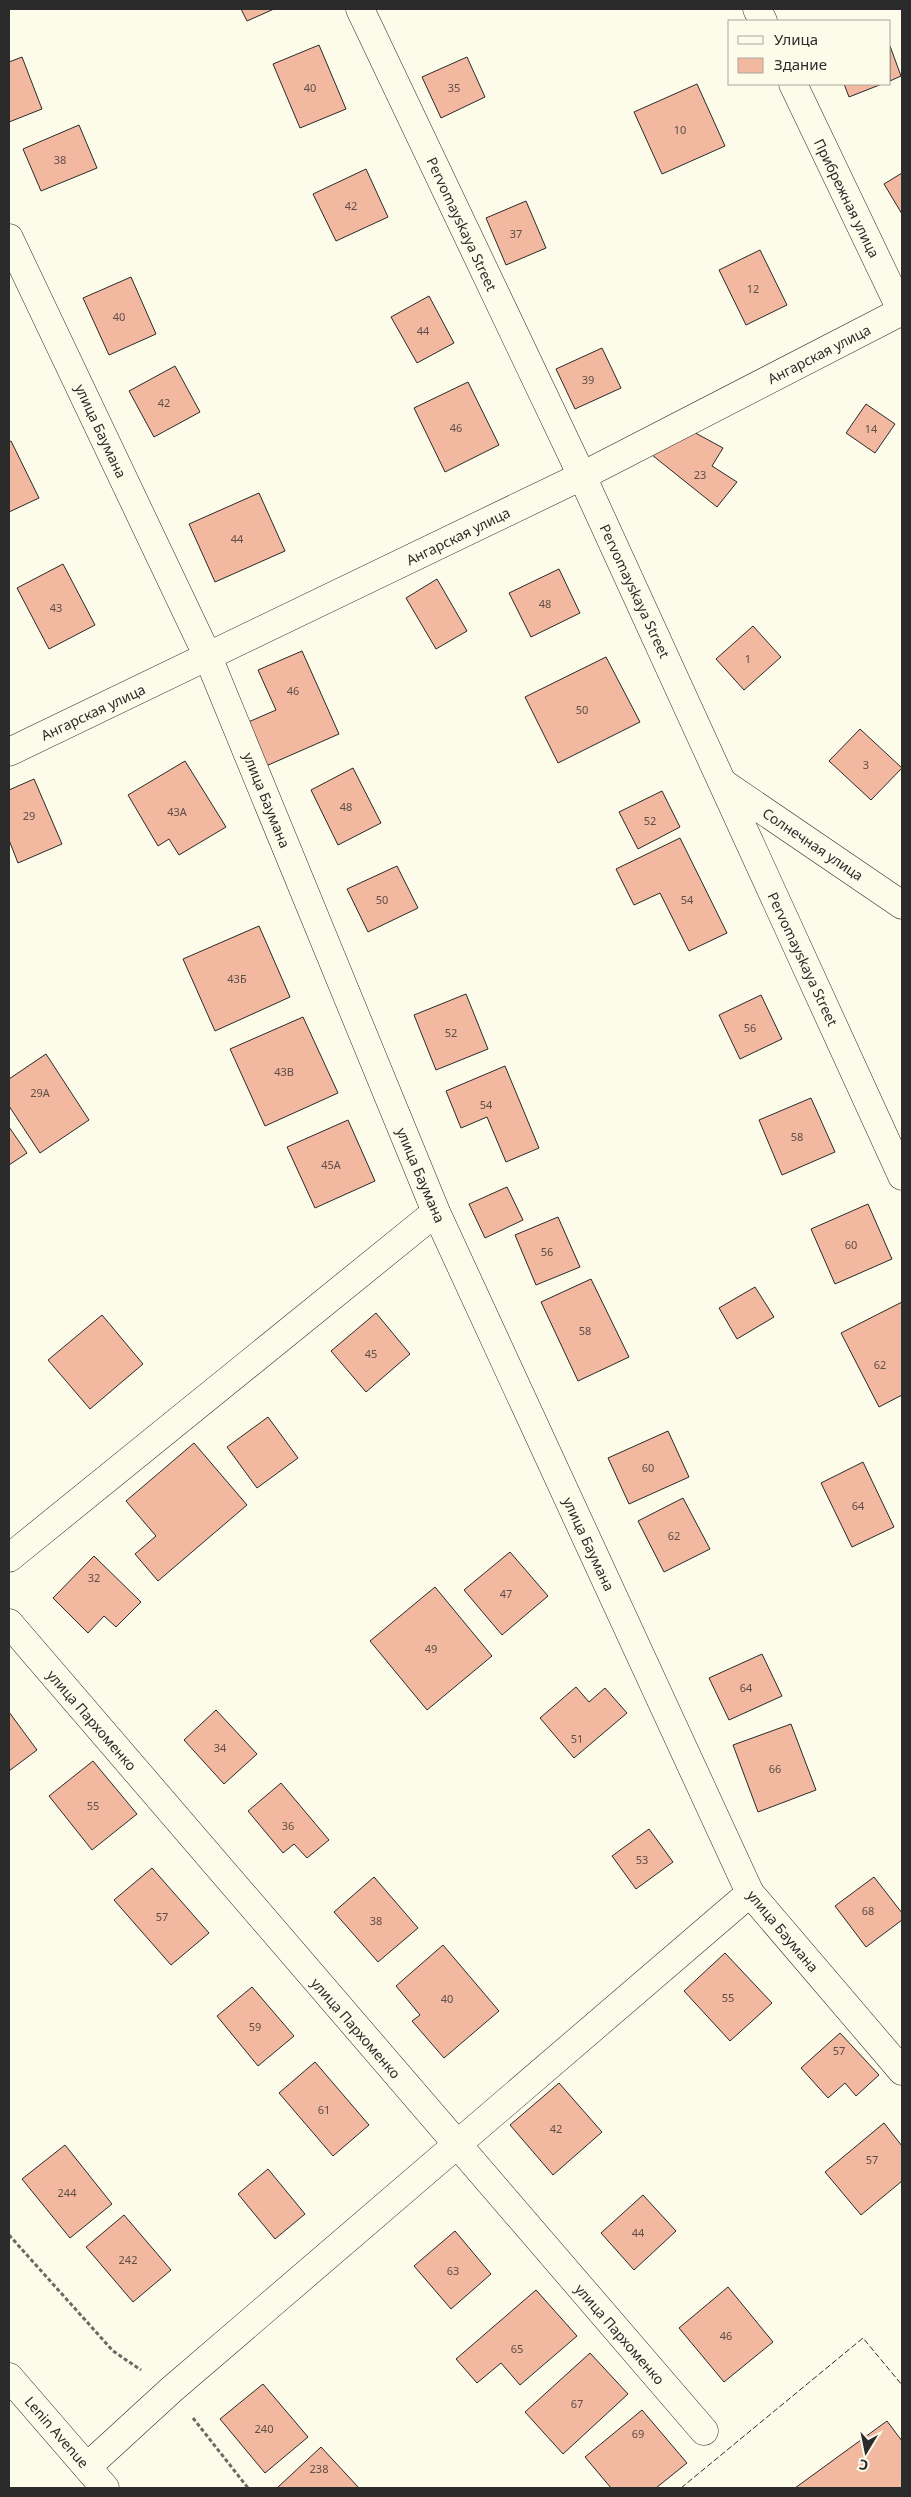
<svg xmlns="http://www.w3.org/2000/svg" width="911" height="2497" font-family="'Noto Sans',sans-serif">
<rect width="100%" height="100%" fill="#fdfbea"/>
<g fill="#f2b8a0" stroke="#2b2b2b">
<polygon points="241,9 274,9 247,21"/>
<polygon points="319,45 346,109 300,128 273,64"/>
<polygon points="890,46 901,76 890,81"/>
<polygon points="22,57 42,109 9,122 9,62"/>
<polygon points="467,57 485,97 441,118 422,77"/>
<polygon points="697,84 725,146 662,174 634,112"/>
<polygon points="844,84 882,84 849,97"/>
<polygon points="79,125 97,168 41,191 23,149"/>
<polygon points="366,169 388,217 336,241 313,194"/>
<polygon points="902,173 902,214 884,184"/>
<polygon points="526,201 546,248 506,265 486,218"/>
<polygon points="760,250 787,305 746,325 719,270"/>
<polygon points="131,277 156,334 109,355 83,298"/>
<polygon points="429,296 454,343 417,363 391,317"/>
<polygon points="602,348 621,388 575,409 556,369"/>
<polygon points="175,366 200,412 154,437 129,391"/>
<polygon points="468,382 499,445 445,472 414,408"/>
<polygon points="866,404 895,424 875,453 846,433"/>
<polygon points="690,430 723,448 712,466 737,482 717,507 647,451"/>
<polygon points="11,441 39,498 9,512 9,442"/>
<polygon points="259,493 285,551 215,582 189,524"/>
<polygon points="63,564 95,625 49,649 17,588"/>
<polygon points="559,569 580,613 531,637 509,593"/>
<polygon points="437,579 467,631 436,649 406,598"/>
<polygon points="753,626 781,657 744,690 716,659"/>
<polygon points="302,651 339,734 266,766 246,723 276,710 258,670"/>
<polygon points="606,657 640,722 558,763 525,697"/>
<polygon points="860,729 902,768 871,800 829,761"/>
<polygon points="185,761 226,827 179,855 169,839 158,846 128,795"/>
<polygon points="353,768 381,823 338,845 311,790"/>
<polygon points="34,779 62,844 18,863 9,840 9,790"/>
<polygon points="662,791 680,827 638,849 619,812"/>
<polygon points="680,838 727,933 689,951 660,893 634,905 616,869"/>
<polygon points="397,866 418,908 368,932 347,889"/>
<polygon points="259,926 290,997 215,1031 183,959"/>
<polygon points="466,994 488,1049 436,1070 414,1015"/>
<polygon points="761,995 782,1039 740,1059 719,1015"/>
<polygon points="303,1017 338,1093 265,1126 230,1049"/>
<polygon points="46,1054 89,1120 40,1153 9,1106 9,1079"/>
<polygon points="505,1066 539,1148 506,1162 487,1117 461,1128 446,1091"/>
<polygon points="811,1098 835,1152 782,1175 759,1120"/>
<polygon points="348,1120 375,1181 315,1208 287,1147"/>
<polygon points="9,1127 27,1153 9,1165"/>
<polygon points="507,1187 523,1220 485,1238 469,1204"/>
<polygon points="868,1204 892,1259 835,1284 811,1229"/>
<polygon points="558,1217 580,1267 536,1285 515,1235"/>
<polygon points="591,1279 629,1357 578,1381 541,1302"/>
<polygon points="755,1287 774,1317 737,1339 719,1308"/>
<polygon points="902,1302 902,1395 879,1407 841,1333"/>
<polygon points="376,1313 410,1354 366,1392 331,1351"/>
<polygon points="102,1315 143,1364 90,1409 48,1360"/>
<polygon points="268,1417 298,1458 257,1488 227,1447"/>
<polygon points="668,1431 689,1477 629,1504 608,1458"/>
<polygon points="194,1443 247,1505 158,1581 135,1554 156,1536 126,1501"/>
<polygon points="863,1462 894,1527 852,1547 821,1483"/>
<polygon points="683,1498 710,1549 664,1572 638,1521"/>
<polygon points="510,1552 548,1596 502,1635 464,1590"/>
<polygon points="94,1556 141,1602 116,1627 104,1616 88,1633 53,1598"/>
<polygon points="435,1587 492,1656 427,1710 370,1641"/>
<polygon points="762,1654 782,1696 729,1720 709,1678"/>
<polygon points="576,1687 589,1702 605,1688 627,1713 574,1758 540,1718"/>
<polygon points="216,1710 257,1754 224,1784 184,1740"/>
<polygon points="9,1712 37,1750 9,1771"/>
<polygon points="791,1724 816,1790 758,1812 733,1745"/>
<polygon points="93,1761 137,1814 92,1850 49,1796"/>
<polygon points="281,1783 329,1840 307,1858 294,1844 283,1853 248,1811"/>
<polygon points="649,1829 673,1862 636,1889 612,1856"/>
<polygon points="152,1868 209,1933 171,1965 114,1900"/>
<polygon points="374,1877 418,1928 378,1962 334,1912"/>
<polygon points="874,1877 902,1913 902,1920 866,1947 835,1906"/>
<polygon points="443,1945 499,2011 444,2058 412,2021 420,2015 396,1986"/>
<polygon points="725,1953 772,2003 730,2041 684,1991"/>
<polygon points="252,1987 294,2036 258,2066 217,2016"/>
<polygon points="840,2033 879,2075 856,2096 845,2083 828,2098 801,2068"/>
<polygon points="315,2062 369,2125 333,2156 279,2093"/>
<polygon points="559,2083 602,2132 553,2175 510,2125"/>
<polygon points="884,2123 902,2146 902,2181 861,2215 825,2172"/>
<polygon points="65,2145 112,2204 70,2238 22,2179"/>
<polygon points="268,2169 305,2214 275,2239 238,2194"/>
<polygon points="643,2195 676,2231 634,2270 601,2233"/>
<polygon points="124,2215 171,2270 133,2302 86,2247"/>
<polygon points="455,2231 491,2274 451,2309 414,2266"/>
<polygon points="728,2287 773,2342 724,2382 679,2328"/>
<polygon points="536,2290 577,2336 520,2385 501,2363 477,2383 456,2359"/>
<polygon points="590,2353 628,2394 563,2454 525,2412"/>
<polygon points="263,2384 308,2437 265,2473 220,2419"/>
<polygon points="642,2410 687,2463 656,2488 611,2488 585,2457"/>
<polygon points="887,2421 902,2441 902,2488 795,2488"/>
<polygon points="321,2447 359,2488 277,2488"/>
</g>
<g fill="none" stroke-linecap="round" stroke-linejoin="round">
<defs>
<g id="minor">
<polyline points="360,9 582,476 902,1176"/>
<polyline points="757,9 763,21"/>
<polyline points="793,84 902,312"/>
<polyline points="9,238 208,657 436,1212 750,1893 902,2071"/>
<polyline points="9,752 582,476 902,311"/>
<polyline points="723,783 902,905"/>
<polyline points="9,1558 436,1212"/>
<polyline points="9,1623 704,2431"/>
<polyline points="87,2467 171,2390 750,1893"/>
</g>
<polyline id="major" points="9,2377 105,2488"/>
</defs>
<use href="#minor" stroke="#2b2b2b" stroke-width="29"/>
<use href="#major" stroke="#2b2b2b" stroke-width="29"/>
<g stroke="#6a6964" stroke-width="3" stroke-dasharray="4 2.5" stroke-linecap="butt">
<polyline points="9,2235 113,2351 141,2370"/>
<polyline points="193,2418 248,2488"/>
</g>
<use href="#minor" stroke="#fdfbea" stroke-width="28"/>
<use href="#major" stroke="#fdfbea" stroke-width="28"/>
<polyline stroke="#2b2b2b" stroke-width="1" stroke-dasharray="6 2.5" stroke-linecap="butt" points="681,2488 863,2338 902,2385"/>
</g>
<g text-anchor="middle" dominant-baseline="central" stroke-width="4" stroke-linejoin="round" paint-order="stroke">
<g font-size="11" fill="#5d4e48">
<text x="310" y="87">40</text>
<text x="454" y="87">35</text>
<text x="680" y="129">10</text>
<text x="60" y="159">38</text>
<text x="351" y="205">42</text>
<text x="516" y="233">37</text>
<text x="753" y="288">12</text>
<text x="119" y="316">40</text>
<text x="423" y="330">44</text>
<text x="588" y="379">39</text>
<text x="164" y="402">42</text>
<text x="456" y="427">46</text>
<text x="871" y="428">14</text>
<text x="700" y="474">23</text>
<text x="237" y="538">44</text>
<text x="545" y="603">48</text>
<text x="56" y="607">43</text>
<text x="748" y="658">1</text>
<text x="293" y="690">46</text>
<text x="582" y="709">50</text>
<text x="866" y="764">3</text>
<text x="346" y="806">48</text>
<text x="177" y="811">43А</text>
<text x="29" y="815">29</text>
<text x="650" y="820">52</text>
<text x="382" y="899">50</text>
<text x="687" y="899">54</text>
<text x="237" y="978">43Б</text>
<text x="750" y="1027">56</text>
<text x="451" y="1032">52</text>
<text x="284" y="1071">43В</text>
<text x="40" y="1092">29А</text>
<text x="486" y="1104">54</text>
<text x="797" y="1136">58</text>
<text x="331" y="1164">45А</text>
<text x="851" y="1244">60</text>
<text x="547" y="1251">56</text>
<text x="585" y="1330">58</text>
<text x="371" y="1353">45</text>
<text x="880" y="1364">62</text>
<text x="648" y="1467">60</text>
<text x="858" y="1505">64</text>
<text x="674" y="1535">62</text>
<text x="94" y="1577">32</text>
<text x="506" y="1593">47</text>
<text x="431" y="1648">49</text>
<text x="746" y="1687">64</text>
<text x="577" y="1738">51</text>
<text x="220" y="1747">34</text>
<text x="775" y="1768">66</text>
<text x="93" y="1805">55</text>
<text x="288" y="1825">36</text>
<text x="642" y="1859">53</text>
<text x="868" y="1910">68</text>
<text x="162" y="1916">57</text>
<text x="376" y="1920">38</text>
<text x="728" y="1997">55</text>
<text x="447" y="1998">40</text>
<text x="255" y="2026">59</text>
<text x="839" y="2050">57</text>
<text x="324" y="2109">61</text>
<text x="556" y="2128">42</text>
<text x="872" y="2159">57</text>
<text x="67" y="2192">244</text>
<text x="638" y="2232">44</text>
<text x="128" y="2259">242</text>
<text x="453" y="2270">63</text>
<text x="726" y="2335">46</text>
<text x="517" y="2348">65</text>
<text x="577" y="2403">67</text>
<text x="264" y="2428">240</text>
<text x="638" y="2433">69</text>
<text x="319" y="2468">238</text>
</g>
<g font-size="14" fill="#2b2b2b" stroke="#fdfbea">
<text transform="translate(847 198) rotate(64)">Прибрежная улица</text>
<text transform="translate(462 224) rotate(65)">Pervomayskaya Street</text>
<text transform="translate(819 354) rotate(-27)">Ангарская улица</text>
<text transform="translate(101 431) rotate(65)">улица Баумана</text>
<text transform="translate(458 536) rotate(-26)">Ангарская улица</text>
<text transform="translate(635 591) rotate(65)">Pervomayskaya Street</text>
<text transform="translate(93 712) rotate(-25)">Ангарская улица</text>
<text transform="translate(267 800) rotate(68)">улица Баумана</text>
<text transform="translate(813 844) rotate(34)">Солнечная улица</text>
<text transform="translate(803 959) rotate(65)">Pervomayskaya Street</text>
<text transform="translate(421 1175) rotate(67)">улица Баумана</text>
<text transform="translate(589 1544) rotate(65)">улица Баумана</text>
<text transform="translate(92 1720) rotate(49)">улица Пархоменко</text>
<text transform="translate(783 1931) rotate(50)">улица Баумана</text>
<text transform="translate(356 2028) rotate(49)">улица Пархоменко</text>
<text transform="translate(620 2334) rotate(49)">улица Пархоменко</text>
<text transform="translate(57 2432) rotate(49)">Lenin Avenue</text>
</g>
</g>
<rect width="911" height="2497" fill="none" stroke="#2b2b2b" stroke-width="20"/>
<rect x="728" y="20" width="162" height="65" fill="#fdfbea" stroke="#a9a89e"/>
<rect x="738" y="36" width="25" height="8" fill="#fdfbea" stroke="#a9a89e"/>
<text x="774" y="45" font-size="15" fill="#2b2b2b">Улица</text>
<rect x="738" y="58" width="25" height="15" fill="#f2b8a0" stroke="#a9a89e"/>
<text x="774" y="70" font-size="15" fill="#2b2b2b">Здание</text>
<g transform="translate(866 2452) rotate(190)" stroke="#fdfbea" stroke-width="4" paint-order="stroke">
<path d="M0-4L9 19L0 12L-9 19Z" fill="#2b2b2b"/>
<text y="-8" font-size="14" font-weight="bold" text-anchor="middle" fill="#2b2b2b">С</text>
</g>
</svg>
